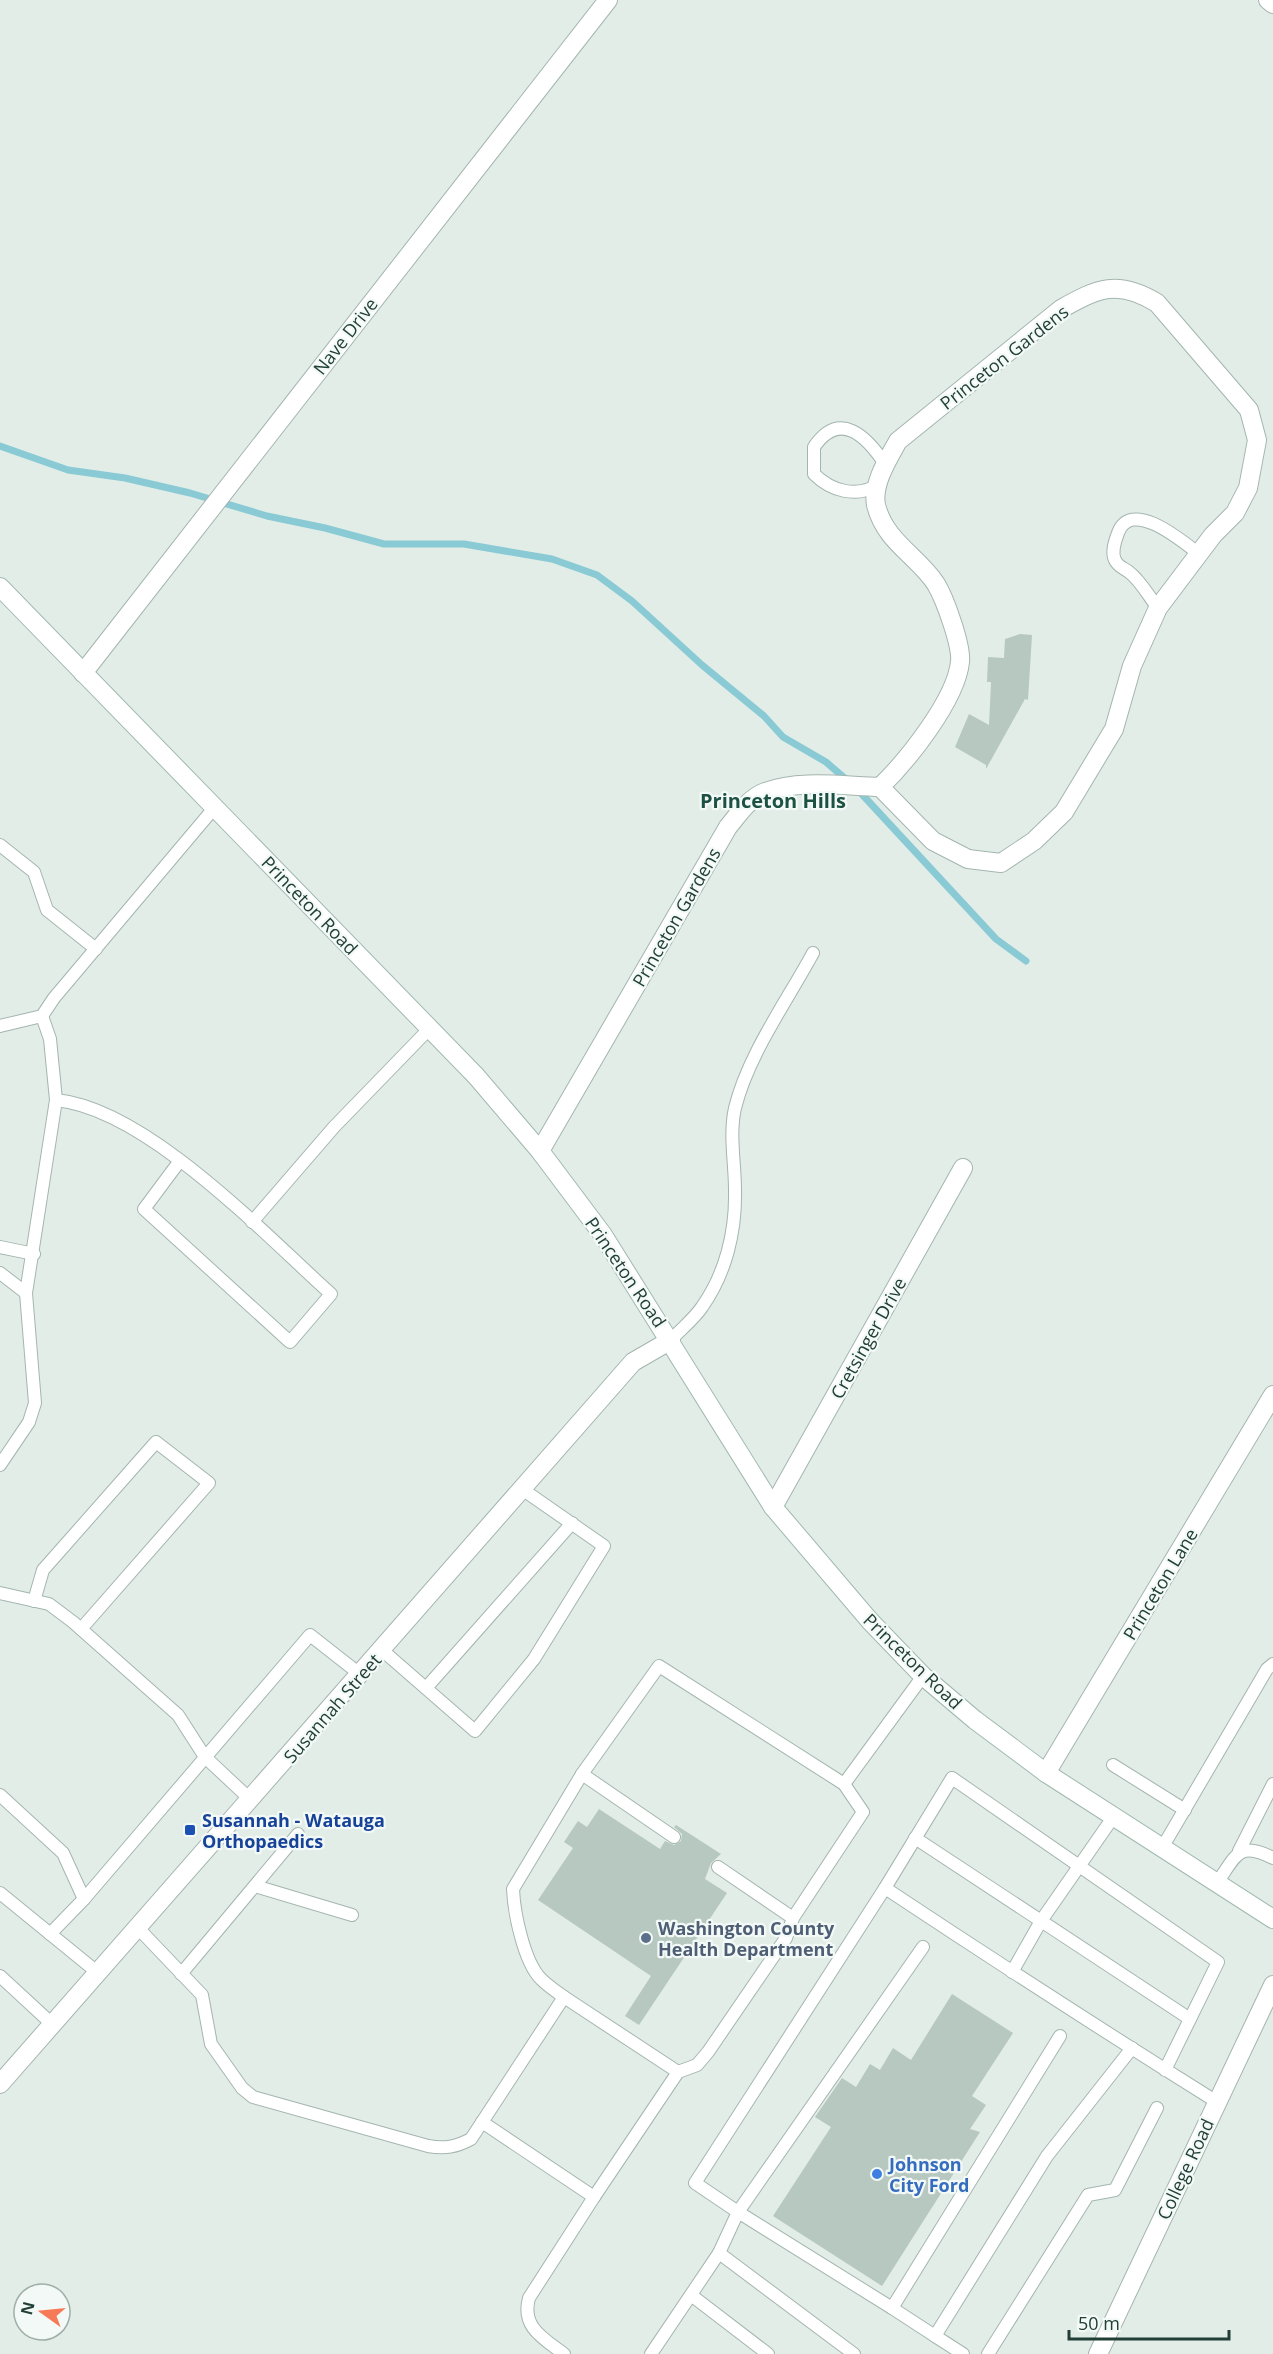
<svg xmlns="http://www.w3.org/2000/svg" width="1273" height="2354" font-family="'Open Sans',sans-serif">
<rect width="100%" height="100%" fill="#e2ede8"/>
<g fill="none" stroke-linecap="round" stroke-linejoin="round">
<g stroke="#89cad4" stroke-width="7">
<polyline points="0,446 68,470 125,478 190,493 267,516 325,528 384,544 464,544 552,559 597,575 632,601 702,665 764,716 783,737 826,762 848,781"/>
<polyline points="858,790 996,939 1026,961"/>
</g>
</g>
<g fill="#b7c8c1">
<polygon points="1020,634 1032,635 1028,700 1025,699 986,769 986,765 955,747 969,714 989,725 991,682 987,682 988,657 1004,658 1005,639"/>
<polygon points="599,1809 660,1849 665,1841 674,1845 681,1841 682,1834 674,1827 676,1825 721,1854 711,1863 705,1879 727,1893 639,2025 625,2016 651,1976 538,1900 573,1848 564,1842 578,1821 587,1827"/>
<polygon points="952,1994 1013,2033 972,2096 986,2105 970,2129 980,2132 882,2286 773,2216 831,2127 815,2117 842,2078 856,2087 870,2064 880,2070 893,2048 911,2060"/>
</g>
<g fill="none" stroke-linecap="round" stroke-linejoin="round">
<defs>
<g id="lane">
<path d="M878,485C856,498 831,491 814,474V447C840,409 867,437 885,464"/>
<path d="M1158,608C1149,597 1141,581 1129,572C1124,568 1118,567 1115,560C1111,552 1115,541 1118,533C1131,498 1181,540 1199,554"/>
<polyline points="0,845 34,872 47,910 96,949"/>
<polyline points="0,1026 42,1016 54,998 215,807"/>
<path d="M56,1100C147,1109 264,1234 331,1294L290,1342L144,1209L179,1162"/>
<polyline points="252,1222 334,1127 430,1028"/>
<polyline points="0,1247 34,1254"/>
<polyline points="0,1273 26,1293"/>
<path d="M671,1340C681,1329 694,1319 702,1307C726,1273 736,1231 735,1190C735,1162 729,1135 735,1108C748,1055 787,1001 813,953"/>
<polyline points="0,1465 29,1422 35,1403 26,1293 56,1100 50,1039 42,1016"/>
<polyline points="0,1593 49,1604 73,1622 178,1715 205,1757 251,1800"/>
<polyline points="34,1601 43,1570 156,1442 209,1483 81,1629"/>
<polyline points="382,1650 475,1731 534,1659 604,1546 522,1489"/>
<polyline points="426,1688 572,1523"/>
<polyline points="1113,1765 1185,1810"/>
<polyline points="844,1784 923,1676"/>
<polyline points="0,1795 63,1853 84,1899"/>
<polyline points="674,1837 582,1774 659,1666 844,1784 863,1812 793,1918 718,1867"/>
<polyline points="915,1838 1190,2019"/>
<polyline points="1162,1848 1267,1669 1273,1664"/>
<polyline points="1239,1851 1273,1784"/>
<path d="M1217,1883C1236,1856 1238,1840 1273,1858"/>
<polyline points="255,1886 352,1915"/>
<polyline points="0,1893 97,1972"/>
<path d="M137,1927L202,1995L211,2044L242,2088L253,2097L428,2146C445,2149 456,2147 471,2139L564,1997C557,1992 548,1986 541,1979C524,1962 514,1913 513,1889L582,1774"/>
<polyline points="50,1934 84,1899 310,1635 361,1675"/>
<polyline points="1012,1972 1041,1921 1114,1816"/>
<polyline points="181,1974 298,1834"/>
<polyline points="0,1976 52,2024"/>
<polyline points="564,1997 678,2072"/>
<path d="M1165,2070L1218,1962L952,1778L885,1888C995,1961 1105,2032 1217,2102"/>
<path d="M482,2122L594,2197L529,2298C521,2327 543,2338 564,2354"/>
<polyline points="594,2197 678,2072 697,2065 708,2052 786,1938 793,1918"/>
<polyline points="719,2253 854,2354"/>
<polyline points="691,2295 768,2354"/>
<polyline points="892,2308 738,2212 923,1947"/>
<polyline points="935,2336 892,2308 1060,2036"/>
<polyline points="651,2354 719,2253 738,2212 695,2183 885,1888"/>
<polyline points="963,2354 935,2336 1047,2156 1132,2048"/>
<polyline points="988,2354 1088,2195 1115,2190 1157,2108"/>
</g>
<g id="street">
<polyline points="1268,0 1273,4"/>
<polyline points="83,673 608,0"/>
<path d="M540,1151L728,827C738,815 749,798 765,792C800,779 843,786 880,787C907,761 956,700 960,662C962,646 945,599 936,584C918,556 885,542 876,505C872,484 888,459 898,441L1061,309C1098,288 1118,279 1157,303L1249,410L1257,440L1248,488L1235,513L1213,535L1158,608L1132,666L1114,729L1064,812L1034,841L1001,863L968,859L933,841L880,787"/>
<polyline points="773,1507 963,1168"/>
<polyline points="1046,1773 1273,1395"/>
<polyline points="0,2084 633,1362 671,1340"/>
<polyline points="1098,2354 1273,1985"/>
</g>
<polyline id="secondary" points="0,587 476,1076 540,1151 603,1235 773,1507 870,1621 923,1676 975,1720 1046,1773 1273,1919"/>
</defs>
<use href="#lane" stroke="#a4b5af" stroke-width="14"/>
<use href="#street" stroke="#a4b5af" stroke-width="20"/>
<use href="#secondary" stroke="#a0b9b0" stroke-width="20"/>
<use href="#lane" stroke="#fff" stroke-width="12"/>
<use href="#street" stroke="#fff" stroke-width="18"/>
<use href="#secondary" stroke="#fff" stroke-width="18"/>
</g>
<rect fill="#1a4fb4" stroke="#f3f9f6" stroke-width="2" x="184" y="1824" width="12" height="12" rx="3"/>
<circle fill="#5c6f8a" stroke="#f3f9f6" stroke-width="2" cx="646" cy="1938" r="6"/>
<circle fill="#3f7fe0" stroke="#f3f9f6" stroke-width="2" cx="877" cy="2174" r="6"/>
<g text-anchor="middle" dominant-baseline="central" stroke-width="4.5" stroke-linejoin="round" paint-order="stroke">
<g font-size="18" fill="#213f36" stroke="#f3f9f6">
<text transform="translate(345 336) rotate(-52)">Nave Drive</text>
<text transform="translate(1004 357) rotate(-38)">Princeton Gardens</text>
<text transform="translate(310 905) rotate(46)">Princeton Road</text>
<text transform="translate(676 917) rotate(-60)">Princeton Gardens</text>
<text transform="translate(626 1272) rotate(56)">Princeton Road</text>
<text transform="translate(868 1338) rotate(-61)">Cretsinger Drive</text>
<text transform="translate(1160 1584) rotate(-59)">Princeton Lane</text>
<text transform="translate(913 1661) rotate(44)">Princeton Road</text>
<text transform="translate(332 1708) rotate(-49)">Susannah Street</text>
<text transform="translate(1185 2169) rotate(-65)">College Road</text>
</g>
<g font-size="18" font-weight="bold" fill="#164399" stroke="#f3f9f6" text-anchor="start">
<text x="202" y="1820">Susannah - Watauga<tspan x="202" dy="21">Orthopaedics</tspan></text>
</g>
<g font-size="18" font-weight="bold" fill="#4e5e75" stroke="#f3f9f6" text-anchor="start">
<text x="658" y="1928">Washington County<tspan x="658" dy="21">Health Department</tspan></text>
</g>
<g font-size="18" font-weight="bold" fill="#366cbe" stroke="#f3f9f6" text-anchor="start">
<text x="889" y="2164">Johnson<tspan x="889" dy="21">City Ford</tspan></text>
</g>
<g font-size="20" font-weight="bold" fill="#1d5143" stroke="#f3f9f6">
<text x="773" y="800">Princeton Hills</text>
</g>
</g>
<g transform="translate(42 2312) rotate(285)"><circle r="28" fill="#f3f9f6" stroke="#9fafa9" stroke-width="1.5"/>
<path d="M0-4.5L10 22L0 15L-10 22Z" fill="#f67a57"/>
<text y="-9" font-size="16" font-weight="bold" text-anchor="middle" fill="#213f36">N</text>
</g>
<path d="M1069 2330v9h160v-9" fill="none" stroke="#213f36" stroke-width="3"/>
<text x="1078" y="2330" font-size="18" fill="#213f36" stroke="#f3f9f6" stroke-width="4.5" paint-order="stroke">50 m</text>
</svg>
